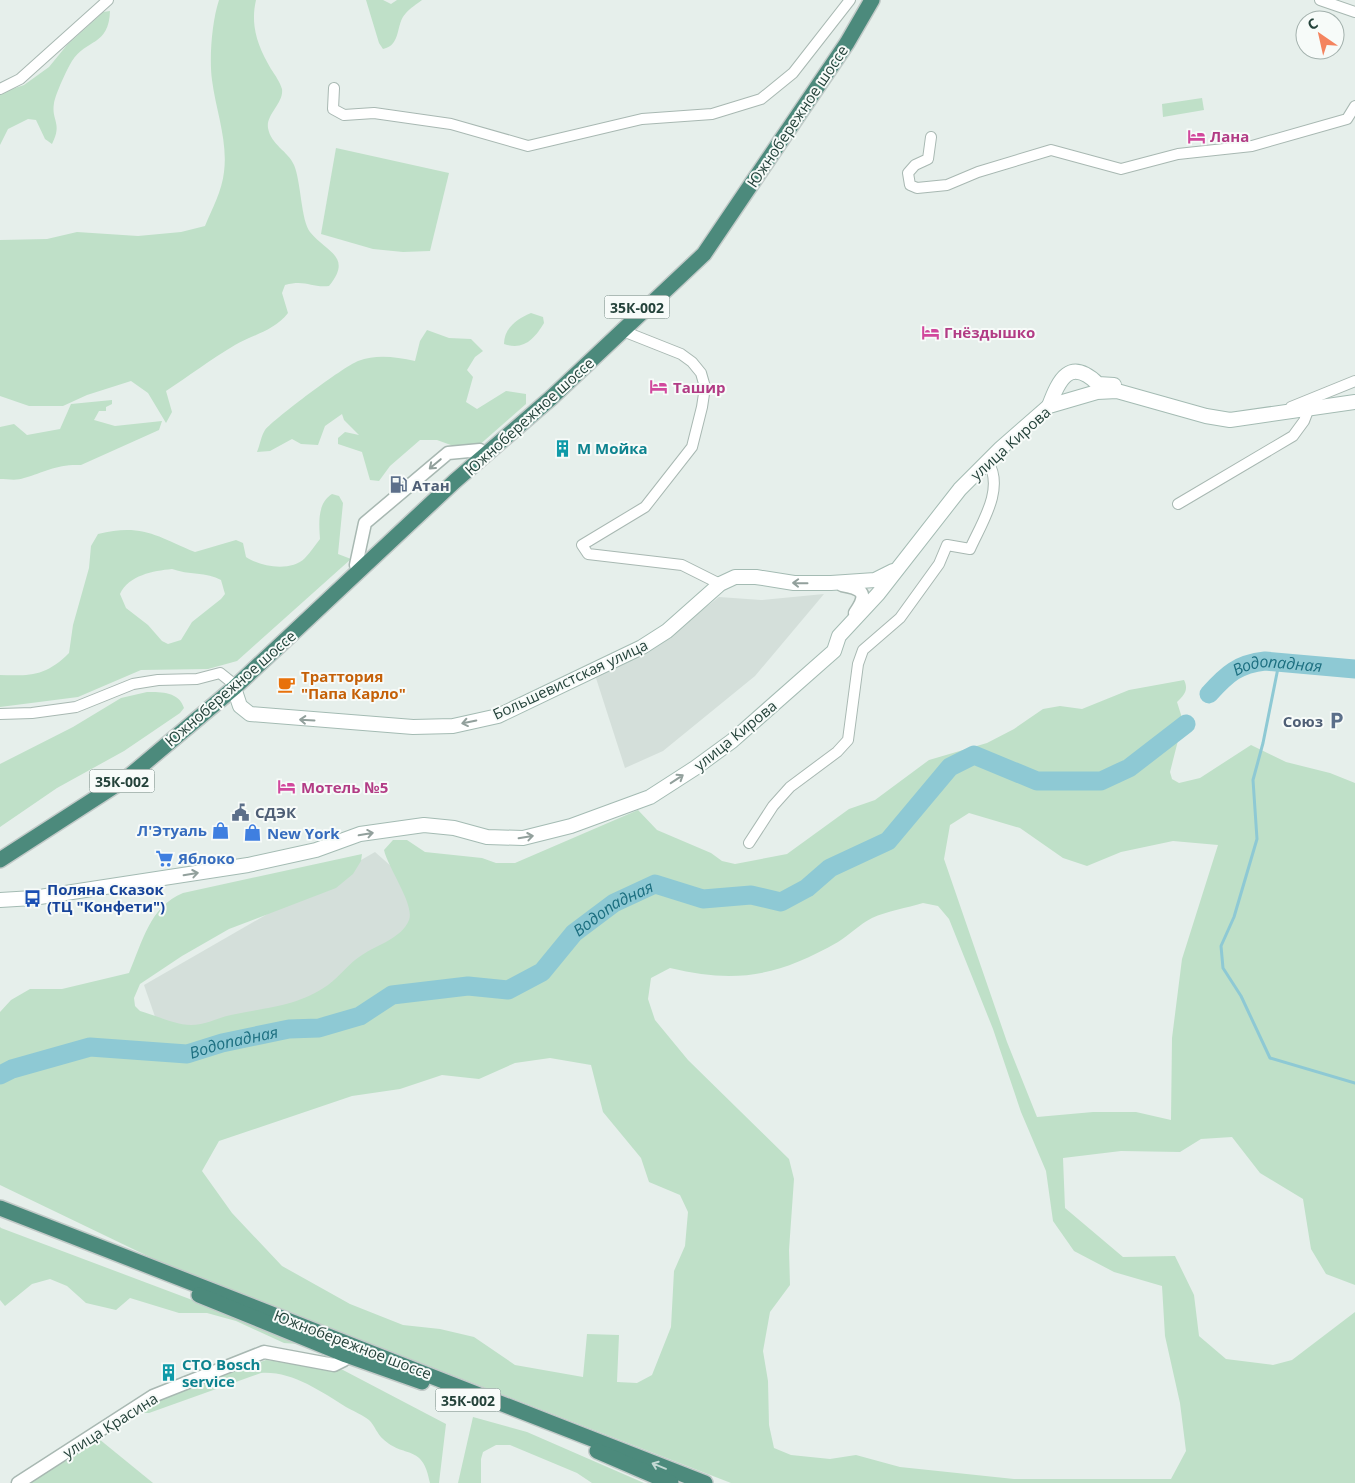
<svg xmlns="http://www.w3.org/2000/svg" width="1355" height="1483" font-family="'Open Sans',sans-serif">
<rect width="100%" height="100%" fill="#e6efeb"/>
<g fill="#d4dfda">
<polygon points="824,594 755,676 663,751 625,768 595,675 661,642 719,597 761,600"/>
<polygon points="375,852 450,918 282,1017 160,1031 144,985"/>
</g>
<g fill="#bfe0c8" fill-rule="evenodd">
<path d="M219,0H256C250,26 258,47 271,69C275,75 280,82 282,89C284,103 266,114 268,128C271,145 288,151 294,165C301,181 301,221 310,232C327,253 353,256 329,286C311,288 306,279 285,285L282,293L288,313C274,331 252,335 235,345C211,359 189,376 166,391L172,412L166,423L148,393L131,381L87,395L63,406H29L0,396V240L47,239L77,232L138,236L181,232L205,226C212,209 222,191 224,172C228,141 216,111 212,80C209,58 212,21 219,0Z"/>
<path d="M366,0H383L391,4L397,0H422C417,4 410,8 406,13C395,24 402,45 383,49L379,43Z"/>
<path d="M110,11C109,46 86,39 72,61C67,69 56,93 54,103C51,121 63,123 52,144L45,139L36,120L28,119L8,129L0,145V93L24,85L49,67L67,45L98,17L103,12Z"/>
<polygon points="1202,98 1204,110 1163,117 1162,104"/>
<polygon points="336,148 449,173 430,251 403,252 373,249 321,234"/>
<path d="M531,313L543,317L544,323C535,338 524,351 504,344C504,328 517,319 531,313Z"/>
<path d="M427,330L449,338L471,339L483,351L475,357L467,370L473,377L466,402L477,409L506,391L526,394V404L477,447L459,448L437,440H420L390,466L379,481L370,480L362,452L338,444V438L345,432L359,435L344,420L342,414L325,426L318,445L301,444L292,439L270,451L257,452C260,445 261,436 265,430C275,418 343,367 358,361C377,354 395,357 415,361L420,341Z"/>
<path d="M112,400V404L106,407V411H99L94,420L115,426L162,421L159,430L81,465C56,464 45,472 24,478C17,481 7,479 0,479V427L14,424L27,435L60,429L71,404Z"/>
<path d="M332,494L339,496L343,503L338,554L351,559L237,661L208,669L141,670L78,697L0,707V675C31,676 46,676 69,653L73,625L89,568L91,546L98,534C141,523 157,536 195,552L236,540L243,543L246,557C261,567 291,572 305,558C311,552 315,545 320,539C319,524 317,503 332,494ZM172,569C188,575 207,572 221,580L225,594L221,599L192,622L181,640L168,644L162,641L148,625L126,608L120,594C129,575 153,571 172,569Z"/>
<path d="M1184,680C1189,690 1184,695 1177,702L1183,721L1170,772L1172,779L1179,783L1200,778L1251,745L1286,762L1330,773L1355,783V1285L1326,1274L1311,1249L1303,1199L1260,1173L1232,1137L1201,1139L1180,1152L1121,1151L1063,1158L1065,1208L1123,1257L1175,1256L1194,1295L1199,1336L1226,1359L1273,1365L1292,1360L1355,1312V1483H731L160,1262L0,1185V1012L11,1000L30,989H62L129,973C142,943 150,906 183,893L362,854L361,861L353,874L336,888L229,929L182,956L140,984L134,998L135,1006L140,1011C155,1015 175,1025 191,1025C206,1025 217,1018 231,1015C266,1007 297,1007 328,985C340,976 349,963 362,955C377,945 402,938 409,920C415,905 388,868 384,850L393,840H407L425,852L482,858L496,863H515L638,810L657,830L711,853L722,861L735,864L787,854L849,809L875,800L929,760L987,743L1014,729L1043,709L1060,706L1082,709L1129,690ZM969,813L1020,828L1063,858L1087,866L1121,852L1173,841L1218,845L1182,959L1172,1038L1171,1120L1136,1112H1093L1037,1117L1007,1042L944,859L950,825ZM923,903L938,906L949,919L993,1029L1021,1112L1046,1171L1053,1221L1074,1251L1114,1272L1162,1286L1165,1336L1180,1403L1186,1451L1171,1479H1014L900,1467L856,1455L830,1459L791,1455L774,1448L769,1425L768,1381L763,1351L770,1312L790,1285L789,1250L794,1179L789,1159L688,1060L655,1020L648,999L651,978L670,968C737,984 778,976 838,942C849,935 860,924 872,918C887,911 907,908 923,903ZM550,1058L591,1065L603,1112L641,1158L649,1182L680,1195L688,1212L685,1246L674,1271L671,1327L652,1375L637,1383L617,1382L619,1335L587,1334L583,1377L515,1365L474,1337L440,1329L403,1325L350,1304L282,1266L232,1213L202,1171L219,1141L352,1096L400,1089L442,1075L479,1079L515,1063Z"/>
<path d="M147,692C162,692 179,692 184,708L180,713L124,751L57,788L0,827V764L73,727L121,698Z"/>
<polygon points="0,1227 1,1228 312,1345 284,1343 236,1321 207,1313 179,1313 130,1298 116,1310 86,1303 67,1286 50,1279 32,1284 5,1306 0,1300"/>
<path d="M266,1360L343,1370L446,1424L439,1483H430C423,1443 404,1459 383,1439C377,1434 375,1426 369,1420C363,1415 353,1411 346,1407C320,1391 292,1371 261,1373L149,1413H142L141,1406L155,1399Z"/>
<polygon points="473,1417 527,1432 644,1483 592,1483 577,1473 510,1445 496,1445 483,1452 481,1459 481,1483 458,1483"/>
<polygon points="99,1439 153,1483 29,1483"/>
</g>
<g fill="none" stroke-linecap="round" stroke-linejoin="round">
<polyline stroke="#8ec9d4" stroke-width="3" points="1279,663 1263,743 1253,780 1257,839 1234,917 1221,946 1223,968 1241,996 1270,1058 1355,1083"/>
<g stroke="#8ec9d4" stroke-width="19">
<path id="s1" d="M1209,694C1227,674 1238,664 1265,661L1355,669"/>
<path id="s2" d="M0,1075L12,1069L90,1047L187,1054L222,1043L289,1029L319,1028L360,1016L392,995L468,986L508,990L542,972L574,933L614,903L655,884L703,899L751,895L781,902L807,888L830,868L888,841L950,767L974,755L1037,781H1101L1129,768L1186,724"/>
</g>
<defs>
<g id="minor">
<polyline points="1320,0 1355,12"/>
<polyline points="334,88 333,109 344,115 374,113 451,124 528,146 642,119 712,114 761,99 793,73 850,0"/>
<polyline points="0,89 20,79 108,0"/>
<polyline points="931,137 928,159 915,165 908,173 910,185 917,188 947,185 978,172 1051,150 1121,169 1178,154 1252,146 1347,119 1355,106"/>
<polyline points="623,331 681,354 692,362 701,373 705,387 702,407 692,447 645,507 582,545 588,554 682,565 720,584"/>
<polyline points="1291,407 1355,381"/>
<polyline points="1178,504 1293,436 1304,421 1309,408"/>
<polyline points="0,714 32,713 76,707 133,684 158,680 197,679 220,673 230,681"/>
<path d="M749,843L773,806L790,787L837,752L848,740L858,664L863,650L900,618L939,564L947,545L970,549C981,524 1005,489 988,462"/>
</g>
<g id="tertiary">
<polyline points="356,565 365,523 448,453 480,450"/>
<path d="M842,585C864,589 868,594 855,613"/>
<polyline points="18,1483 153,1396 264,1352 334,1365 344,1360 346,1355"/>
</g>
<g id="secondary">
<path d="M1049,406C1059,379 1070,357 1098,384L1114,385"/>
<polyline points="234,688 240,706 250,714 413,727 453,726 498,716 642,647 667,631 720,584 735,577 756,577 794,583 831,583 875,580 893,571"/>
<polyline points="0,900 33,898 248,865 316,850 360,834 424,825 454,828 487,837 523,838 571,826 650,797 695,768 732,741 834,651 839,636 878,594 960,489 1001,448 1049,406 1097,392 1117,391 1206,416 1230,420 1355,402"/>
</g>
<g id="trunk">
<polyline points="0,860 127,778 234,688 455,481 551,398 704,254 847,43 872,0"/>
<polyline points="0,1208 705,1483"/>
<polyline points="199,1295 346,1355 422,1382"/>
<polyline points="597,1451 671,1483"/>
</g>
</defs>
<use href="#minor" stroke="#a8b8b2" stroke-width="12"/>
<use href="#tertiary" stroke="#a8b8b2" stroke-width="15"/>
<use href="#secondary" stroke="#a4bbb3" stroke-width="16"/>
<use href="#trunk" stroke="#c2cac8" stroke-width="18"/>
<use href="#minor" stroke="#fff" stroke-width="10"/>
<use href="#tertiary" stroke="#fff" stroke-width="12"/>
<use href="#secondary" stroke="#fff" stroke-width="14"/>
<use href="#trunk" stroke="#4c8a7c" stroke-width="15"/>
</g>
<defs><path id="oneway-shaft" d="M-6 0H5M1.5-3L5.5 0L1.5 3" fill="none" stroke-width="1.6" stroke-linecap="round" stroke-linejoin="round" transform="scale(1.25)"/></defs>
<g stroke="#92a09c">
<use href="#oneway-shaft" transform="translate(435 464) rotate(140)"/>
<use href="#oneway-shaft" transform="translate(800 583) rotate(-179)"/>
<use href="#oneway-shaft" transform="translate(307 720) rotate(-177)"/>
<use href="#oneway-shaft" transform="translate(469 722) rotate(168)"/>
<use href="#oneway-shaft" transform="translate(677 779) rotate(-33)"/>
<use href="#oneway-shaft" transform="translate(366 834) rotate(-10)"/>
<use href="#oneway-shaft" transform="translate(526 837) rotate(-9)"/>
<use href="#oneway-shaft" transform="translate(191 874) rotate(-9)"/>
</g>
<use stroke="#c4d9d4" href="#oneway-shaft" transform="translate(659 1466) rotate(-158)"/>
<defs>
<symbol id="hotel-bare" viewBox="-9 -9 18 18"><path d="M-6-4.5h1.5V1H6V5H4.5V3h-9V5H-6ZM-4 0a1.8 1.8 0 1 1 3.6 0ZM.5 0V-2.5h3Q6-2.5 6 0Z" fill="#d1479c" stroke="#f7fbf9" stroke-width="2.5" paint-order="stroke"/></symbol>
<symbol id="building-bare" viewBox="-9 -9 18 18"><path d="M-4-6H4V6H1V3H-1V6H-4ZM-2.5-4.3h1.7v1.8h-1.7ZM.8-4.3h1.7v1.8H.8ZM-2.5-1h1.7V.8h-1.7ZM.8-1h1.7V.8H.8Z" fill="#0f9aa8" stroke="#f7fbf9" stroke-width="2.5" paint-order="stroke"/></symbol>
<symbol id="fuel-bare" viewBox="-9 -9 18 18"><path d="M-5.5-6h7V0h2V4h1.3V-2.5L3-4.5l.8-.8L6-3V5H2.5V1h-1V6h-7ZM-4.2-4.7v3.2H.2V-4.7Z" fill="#5c6f8a" stroke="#f7fbf9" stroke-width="2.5" paint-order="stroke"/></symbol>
<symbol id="cafe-bare" viewBox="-9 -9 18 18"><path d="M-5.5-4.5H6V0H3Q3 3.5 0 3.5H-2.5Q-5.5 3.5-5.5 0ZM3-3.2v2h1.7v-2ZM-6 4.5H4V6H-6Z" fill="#e8710a" stroke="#f7fbf9" stroke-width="2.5" paint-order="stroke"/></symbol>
<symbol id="parking-bare" viewBox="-9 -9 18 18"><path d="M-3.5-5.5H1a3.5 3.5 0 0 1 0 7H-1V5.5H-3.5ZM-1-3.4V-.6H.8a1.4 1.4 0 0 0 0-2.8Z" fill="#5c6f8a" stroke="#f7fbf9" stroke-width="2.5" paint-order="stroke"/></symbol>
<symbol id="civic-bare" viewBox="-9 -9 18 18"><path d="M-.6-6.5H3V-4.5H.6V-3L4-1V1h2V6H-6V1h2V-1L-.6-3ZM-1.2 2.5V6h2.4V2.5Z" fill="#5c6f8a" stroke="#f7fbf9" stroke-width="2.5" paint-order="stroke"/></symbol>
<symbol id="shop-bare" viewBox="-9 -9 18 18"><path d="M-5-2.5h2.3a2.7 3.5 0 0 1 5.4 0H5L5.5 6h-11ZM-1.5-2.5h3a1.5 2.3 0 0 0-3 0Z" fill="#3f7fe0" stroke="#f7fbf9" stroke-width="2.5" paint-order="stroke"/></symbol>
<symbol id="supermarket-bare" viewBox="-9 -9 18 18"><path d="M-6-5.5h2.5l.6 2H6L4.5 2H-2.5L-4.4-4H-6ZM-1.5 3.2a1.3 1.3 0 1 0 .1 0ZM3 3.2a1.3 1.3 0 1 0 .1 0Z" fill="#3f7fe0" stroke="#f7fbf9" stroke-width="2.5" paint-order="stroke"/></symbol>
<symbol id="bus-bare" viewBox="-9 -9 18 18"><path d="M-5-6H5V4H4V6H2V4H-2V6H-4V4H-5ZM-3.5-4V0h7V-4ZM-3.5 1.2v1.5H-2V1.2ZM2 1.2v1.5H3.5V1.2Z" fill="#1a4fb4" stroke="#f7fbf9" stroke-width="2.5" paint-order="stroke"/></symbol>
</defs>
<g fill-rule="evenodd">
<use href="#hotel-bare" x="1184" y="124" width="25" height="25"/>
<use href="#hotel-bare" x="918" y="320" width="25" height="25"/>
<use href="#hotel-bare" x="646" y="374" width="25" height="25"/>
<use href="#building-bare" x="550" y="436" width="25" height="25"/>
<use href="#fuel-bare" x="386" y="472" width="25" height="25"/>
<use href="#cafe-bare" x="274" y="672" width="25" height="25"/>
<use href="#parking-bare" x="1324" y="708" width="25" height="25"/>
<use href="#hotel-bare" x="274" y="774" width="25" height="25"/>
<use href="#civic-bare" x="228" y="800" width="25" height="25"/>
<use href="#shop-bare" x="208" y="818" width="25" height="25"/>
<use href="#shop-bare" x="240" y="820" width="25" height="25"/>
<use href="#supermarket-bare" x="152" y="846" width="25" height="25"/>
<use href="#bus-bare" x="20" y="886" width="25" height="25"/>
<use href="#building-bare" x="156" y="1360" width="25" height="25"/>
</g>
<g text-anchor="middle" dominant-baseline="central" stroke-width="4" stroke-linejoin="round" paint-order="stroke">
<g fill="#f7fbf9" stroke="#637a73" stroke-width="1">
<rect x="604.5" y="295.5" width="65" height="23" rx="4"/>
<rect x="89.5" y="769.5" width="65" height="23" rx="4"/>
<rect x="435.5" y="1388.5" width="65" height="23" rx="4"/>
</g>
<g font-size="14" font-weight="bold" fill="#24423a">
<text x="637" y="307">35К-002</text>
<text x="122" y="781">35К-002</text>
<text x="468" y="1400">35К-002</text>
</g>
<g font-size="15" fill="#24423a" stroke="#f7fbf9">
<text transform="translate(797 116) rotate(-56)">Южнобережное шоссе</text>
<text transform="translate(529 416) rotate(-42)">Южнобережное шоссе</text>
<text transform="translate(1010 443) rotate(-42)">улица Кирова</text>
<text transform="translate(570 679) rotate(-25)">Большевистская улица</text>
<text transform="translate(230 688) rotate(-41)">Южнобережное шоссе</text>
<text transform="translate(735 735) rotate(-39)">улица Кирова</text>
<text transform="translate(353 1344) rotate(21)">Южнобережное шоссе</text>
<text transform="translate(110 1425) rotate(-32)">улица Красина</text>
</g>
<g font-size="15" font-weight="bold" fill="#b23c85" stroke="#f7fbf9" text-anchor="start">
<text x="1210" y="136">Лана</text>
<text x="944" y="332">Гнёздышко</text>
<text x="673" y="387">Ташир</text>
<text x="301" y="787">Мотель №5</text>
</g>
<g font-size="15" font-weight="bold" fill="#0d838f" stroke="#f7fbf9" text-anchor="start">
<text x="577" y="448">М Мойка</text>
<text x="182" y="1364">СТО Bosch<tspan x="182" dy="17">service</tspan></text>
</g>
<g font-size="15" font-weight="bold" fill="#4e5e75" stroke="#f7fbf9" text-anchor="start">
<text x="412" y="485">Атан</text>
<text x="1323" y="721" text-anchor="end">Союз</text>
<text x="255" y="812">СДЭК</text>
</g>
<g font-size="15" font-weight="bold" fill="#c56008" stroke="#f7fbf9" text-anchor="start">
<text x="301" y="676">Траттория<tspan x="301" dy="17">"Папа Карло"</tspan></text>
</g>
<g font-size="15" font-weight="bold" fill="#366cbe" stroke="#f7fbf9" text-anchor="start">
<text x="207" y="830" text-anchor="end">Л'Этуаль</text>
<text x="267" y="833">New York</text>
<text x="178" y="858">Яблоко</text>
</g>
<g font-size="15" font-weight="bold" fill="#164399" stroke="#f7fbf9" text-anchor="start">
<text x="47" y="889">Поляна Сказок<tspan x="47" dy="17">(ТЦ "Конфети")</tspan></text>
</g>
<g font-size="16" font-style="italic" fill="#1c6f80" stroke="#f7fbf9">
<text stroke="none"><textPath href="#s1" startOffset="79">Водопадная</textPath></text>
<text stroke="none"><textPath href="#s2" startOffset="660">Водопадная</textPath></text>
<text stroke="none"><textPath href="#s2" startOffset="240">Водопадная</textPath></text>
</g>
</g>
<g transform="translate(1320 35) rotate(326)"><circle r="24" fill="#f7fbf9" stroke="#a3b1ad"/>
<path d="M0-4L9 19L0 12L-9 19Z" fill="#f4845f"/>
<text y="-8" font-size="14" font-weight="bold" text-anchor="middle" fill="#24423a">С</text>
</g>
</svg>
